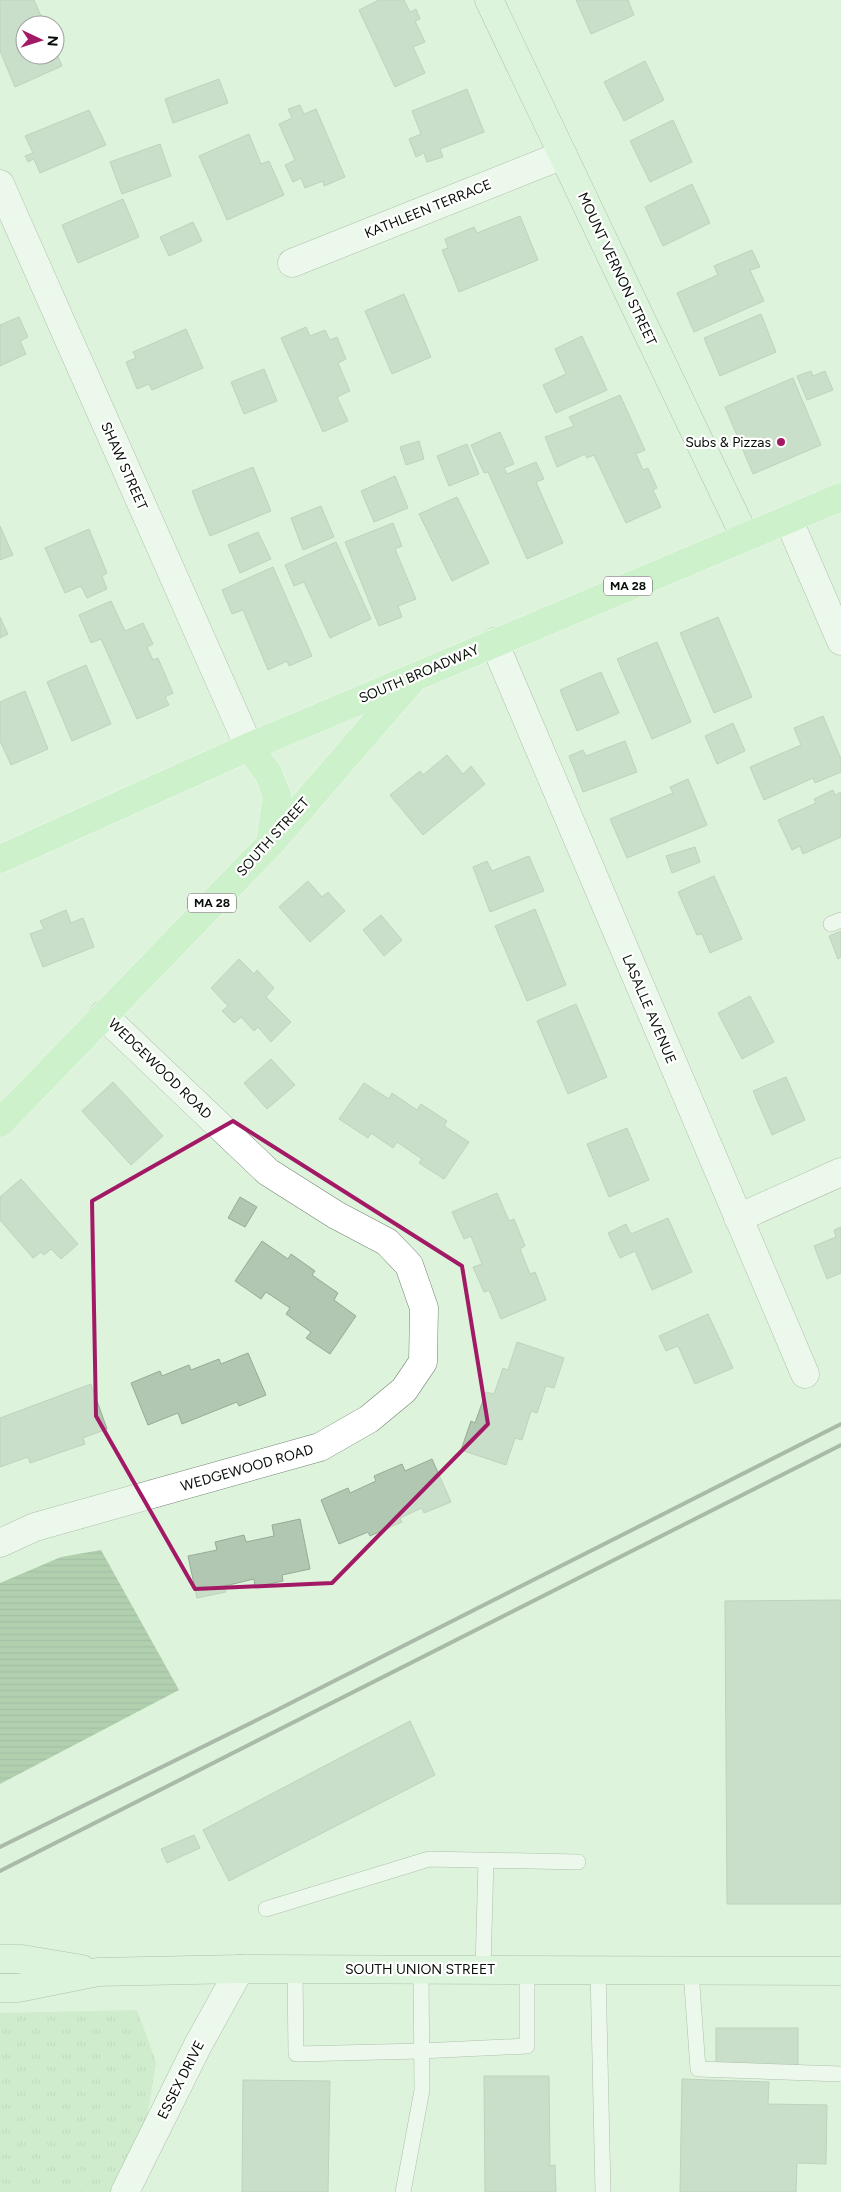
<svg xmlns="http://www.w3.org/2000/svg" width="841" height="2192" font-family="Figtree,sans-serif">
<defs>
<pattern id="grass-tufts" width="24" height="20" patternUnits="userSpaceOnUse" patternTransform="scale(1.25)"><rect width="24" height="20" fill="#bce5b9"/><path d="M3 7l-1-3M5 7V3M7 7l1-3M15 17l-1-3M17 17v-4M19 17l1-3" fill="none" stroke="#a0c39e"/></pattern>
<pattern id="water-rules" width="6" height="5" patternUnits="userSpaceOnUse" patternTransform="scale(1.25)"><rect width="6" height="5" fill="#79a677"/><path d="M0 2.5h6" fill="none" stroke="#618660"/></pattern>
</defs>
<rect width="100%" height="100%" fill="#def3dc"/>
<polygon fill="url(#grass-tufts)" points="137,2010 156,2062 135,2192 0,2192 0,2013"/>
<polygon fill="url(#water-rules)" points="101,1550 179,1690 0,1784 0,1583 61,1557"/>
<g fill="#b2c7b1" stroke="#97ab96">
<polygon points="0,0 34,0 45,25 25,25 25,55 55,55 55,49 62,66 15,87 0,51"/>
<polygon points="379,0 404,0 410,12 416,9 420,19 415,21 425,42 413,47 425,73 395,87 359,10"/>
<polygon points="576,0 628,0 634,15 591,34"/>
<polygon points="645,61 664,100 624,121 604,82"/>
<polygon points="219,79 228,103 173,123 165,99"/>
<polygon points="467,89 484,132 440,149 443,157 427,162 424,153 416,157 409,139 421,134 412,111"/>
<polygon points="300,105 304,114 316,109 345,177 324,186 323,181 305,188 301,178 293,182 285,165 295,160 279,124 292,118 288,109"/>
<polygon points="89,110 106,145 40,173 34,159 28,162 25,156 33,153 25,136"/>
<polygon points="673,120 692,162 650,182 630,141"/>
<polygon points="249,134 261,164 269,161 284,195 227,220 199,156"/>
<polygon points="160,144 171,176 122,194 110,162"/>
<polygon points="692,184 710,223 663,246 645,207"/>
<polygon points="123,199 139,237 78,263 62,225"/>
<polygon points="520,216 538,260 459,292 442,250 448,248 445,239 474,227 477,233"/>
<polygon points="193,222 202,241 169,256 160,237"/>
<polygon points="752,250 760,267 750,270 764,301 694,332 677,293 718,275 714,266"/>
<polygon points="404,294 431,357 392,374 365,311"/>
<polygon points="761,314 776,352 720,376 704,338"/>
<polygon points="19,317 28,337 20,341 26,354 0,366 0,325"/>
<polygon points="306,327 310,336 325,330 330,340 337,337 346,359 338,363 350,391 337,397 348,421 323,432 281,338"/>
<polygon points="186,329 203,368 152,390 149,384 137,389 126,362 136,358 133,352"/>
<polygon points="582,336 607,390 556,413 543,385 566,374 555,349"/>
<polygon points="264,369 277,401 244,414 231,382"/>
<polygon points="811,371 813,376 825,371 833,390 807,400 797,376"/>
<polygon points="793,378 821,445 753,474 725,407"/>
<polygon points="620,395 645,450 636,454 643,470 648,468 657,488 653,490 661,507 626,523 594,455 587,458 585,454 557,467 545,437 574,426 569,417"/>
<polygon points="500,432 514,464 504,468 507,474 536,462 544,479 536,482 563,543 527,559 488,472 484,473 471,445"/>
<polygon points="419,441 424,459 406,465 400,447"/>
<polygon points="467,444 479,474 449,486 437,456"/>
<polygon points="253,467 271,511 210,536 192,491"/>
<polygon points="395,476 408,508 374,522 361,491"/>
<polygon points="457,497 489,563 452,581 419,514"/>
<polygon points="321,506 334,537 303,550 291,518"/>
<polygon points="393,523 402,546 395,549 416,599 398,606 402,617 379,626 345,542"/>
<polygon points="0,526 13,555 0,560"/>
<polygon points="89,529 107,573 102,576 107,589 87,598 81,586 65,593 45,548"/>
<polygon points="258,532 271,559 240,573 228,545"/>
<polygon points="336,542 371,619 330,638 304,582 294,586 285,565"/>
<polygon points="273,567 312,656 289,666 287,661 268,670 243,610 232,614 222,590"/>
<polygon points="111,601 125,631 143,623 153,644 147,647 153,660 158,658 173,693 165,697 169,705 137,719 101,639 91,643 79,615"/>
<polygon points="0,617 8,634 0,638"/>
<polygon points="718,617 752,697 714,713 680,633"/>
<polygon points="657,642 691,722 652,739 617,659"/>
<polygon points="86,665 111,724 72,741 47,682"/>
<polygon points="601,672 619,713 577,731 560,690"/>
<polygon points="25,691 48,749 11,765 0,741 0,702"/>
<polygon points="823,716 841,759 841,772 815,783 813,778 764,800 750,767 801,745 794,728"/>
<polygon points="733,723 745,751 717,764 705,736"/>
<polygon points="625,741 637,772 583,792 569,756 583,750 586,756"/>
<polygon points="447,755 463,774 471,766 485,784 423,835 390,795 420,771 423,775"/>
<polygon points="688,779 707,825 627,858 610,819 673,793 670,787"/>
<polygon points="833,790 835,795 841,792 841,837 803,854 800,846 792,850 778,820 816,803 814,799"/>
<polygon points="695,847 700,862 672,873 666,856"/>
<polygon points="529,856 544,891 490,912 473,867 487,861 492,871"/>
<polygon points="714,876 742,939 710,953 702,934 697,935 678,892"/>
<polygon points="308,881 322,897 328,892 345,911 310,942 279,907"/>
<polygon points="535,909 566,985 527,1001 495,926"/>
<polygon points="66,910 71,923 83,918 94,947 43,967 30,934 44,929 40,921"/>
<polygon points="381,915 402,940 384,956 363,930"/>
<polygon points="841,931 841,957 838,959 829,936"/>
<polygon points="239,959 254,974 257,970 274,988 266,997 291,1022 271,1042 258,1027 254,1031 241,1017 234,1023 222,1011 228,1006 211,988"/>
<polygon points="750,996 774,1042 742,1059 718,1013"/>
<polygon points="576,1004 607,1077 568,1094 537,1021"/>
<polygon points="271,1059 295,1085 267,1109 244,1083"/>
<polygon points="786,1077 805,1120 772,1135 753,1091"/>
<polygon points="113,1082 163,1136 131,1165 82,1111"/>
<polygon points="364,1083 389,1099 392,1093 417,1110 421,1104 447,1121 444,1126 469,1142 444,1179 419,1163 422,1159 397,1142 393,1148 371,1133 368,1138 339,1119"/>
<polygon points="627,1128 649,1180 609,1197 587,1144"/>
<polygon points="21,1179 78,1244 61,1259 51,1249 44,1255 41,1252 33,1258 0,1220 0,1197"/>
<polygon points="497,1193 509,1221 514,1219 525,1246 520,1249 530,1274 535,1272 546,1300 501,1319 489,1290 484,1292 473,1267 482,1264 471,1236 464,1239 452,1212"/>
<polygon points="240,1197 257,1207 245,1227 228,1218"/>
<polygon points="668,1218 692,1272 652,1290 635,1251 620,1258 608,1233 626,1224 631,1234"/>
<polygon points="841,1227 841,1273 827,1279 814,1246 836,1237 834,1230"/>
<polygon points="262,1241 288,1259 291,1254 315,1271 312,1275 338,1293 334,1300 356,1316 330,1354 306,1338 311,1332 286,1314 290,1308 266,1292 261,1299 235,1281"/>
<polygon points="708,1314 733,1368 695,1384 678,1346 666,1351 659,1336"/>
<polygon points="517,1342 564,1358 554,1388 546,1386 537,1413 531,1411 522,1440 515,1438 506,1465 461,1450 471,1421 475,1423 486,1392 494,1394 503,1368 508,1370"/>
<polygon points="248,1353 266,1395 239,1406 237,1402 182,1424 178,1413 148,1425 131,1383 160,1371 162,1376 189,1365 191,1370 219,1359 221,1364"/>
<polygon points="91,1384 107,1429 83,1438 85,1444 30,1463 28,1457 0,1467 0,1418"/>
<polygon points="432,1459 451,1502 424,1513 422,1508 400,1518 402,1522 370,1536 368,1532 339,1544 321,1500 348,1488 350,1493 376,1481 374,1476 402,1464 405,1471"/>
<polygon points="300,1519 310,1569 282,1575 283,1581 255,1587 254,1579 225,1586 226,1592 197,1598 188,1556 217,1550 215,1542 244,1535 246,1542 274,1536 272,1525"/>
<polygon points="841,1600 841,1904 727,1904 725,1601"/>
<polygon points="410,1721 435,1775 229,1881 203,1830"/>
<polygon points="194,1835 200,1848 167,1863 161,1849"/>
<rect x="716" y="2028" width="82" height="37"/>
<polygon points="484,2076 549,2076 550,2166 555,2165 556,2192 485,2192"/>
<polygon points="682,2079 769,2082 768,2104 827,2105 826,2164 797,2163 796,2192 680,2192"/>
<polygon points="243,2080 330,2081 328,2192 242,2192"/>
</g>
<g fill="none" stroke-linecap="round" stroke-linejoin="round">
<defs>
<g id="lane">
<polyline points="831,924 841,920"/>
<polyline points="266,1909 429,1859 578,1862"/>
<polyline points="295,1969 296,2054 421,2051 527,2046 527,1970"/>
<polyline points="483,1970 486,1860"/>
<polyline points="598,1970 603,2192"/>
<polyline points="691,1971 698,2069 841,2074"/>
<polyline points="403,2192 422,2090 421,1969"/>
</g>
<g id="street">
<polyline points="0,184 249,747"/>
<polyline points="292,263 563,155"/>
<polyline points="789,521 841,641"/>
<polyline points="494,642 805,1374"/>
<polyline points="738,1218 841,1172"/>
<polyline points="0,1543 35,1527 320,1447 369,1419 404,1390 423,1362 424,1308 409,1265 387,1242 336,1215 268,1172 103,1015"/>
<polyline points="125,2192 198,2045 240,1969"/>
</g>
<g id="secondary">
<polyline points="489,0 745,537"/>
<polyline points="0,1959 22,1959 82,1969"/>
<polyline points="0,1988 18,1988 98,1972 240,1969 841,1971"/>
</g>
<g id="primary">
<polyline points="249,747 268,773 277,795 270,844"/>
<polyline points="0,859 249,747 841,497"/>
<polyline points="0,1123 270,844 411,681"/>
</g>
</defs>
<use href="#lane" stroke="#728571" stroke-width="16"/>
<use href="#street" stroke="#728571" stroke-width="29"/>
<use href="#secondary" stroke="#728571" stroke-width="29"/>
<use href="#primary" stroke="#fff" stroke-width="29"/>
<use href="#lane" stroke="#fff" stroke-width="15"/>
<use href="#street" stroke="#fff" stroke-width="28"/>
<use href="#secondary" stroke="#dbf7db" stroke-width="28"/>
<use href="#primary" stroke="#b8efb6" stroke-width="28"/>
<g stroke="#6a7769" stroke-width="4">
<polyline points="0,1847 275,1711 841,1424"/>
<polyline points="0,1871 841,1445"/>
</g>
</g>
<path d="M0 0H841V2192H0ZM233,1121L462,1266L488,1424L332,1583L195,1589L96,1416L92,1201Z" fill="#def3dc" fill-opacity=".55" fill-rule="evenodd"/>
<path fill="none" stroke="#a21a65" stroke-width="4" stroke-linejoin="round" d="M233,1121L462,1266L488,1424L332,1583L195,1589L96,1416L92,1201Z"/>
<circle fill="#a21a65" stroke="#fff" stroke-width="2" cx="781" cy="442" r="5"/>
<g text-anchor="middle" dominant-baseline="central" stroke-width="4.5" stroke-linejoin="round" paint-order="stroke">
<g fill="#fff" stroke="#515651" stroke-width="1">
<rect x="604" y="576.5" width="48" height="19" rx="4"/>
<rect x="188" y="893.5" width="48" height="19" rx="4"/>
</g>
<g font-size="12" font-weight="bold" fill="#070d07">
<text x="628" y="586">MA 28</text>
<text x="212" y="903">MA 28</text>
</g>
<g font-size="14" fill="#070d07" stroke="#fff">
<text transform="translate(428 209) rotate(-22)">KATHLEEN TERRACE</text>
<text transform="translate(617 269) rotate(65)">MOUNT VERNON STREET</text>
<text transform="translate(124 466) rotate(66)">SHAW STREET</text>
<text transform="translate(419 674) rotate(-23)">SOUTH BROADWAY</text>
<text transform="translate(273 837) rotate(-48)">SOUTH STREET</text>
<text transform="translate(649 1009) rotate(67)">LASALLE AVENUE</text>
<text transform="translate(160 1069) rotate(44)">WEDGEWOOD ROAD</text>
<text transform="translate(247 1468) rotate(-16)">WEDGEWOOD ROAD</text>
<text x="420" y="1969">SOUTH UNION STREET</text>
<text transform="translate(181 2080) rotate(-63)">ESSEX DRIVE</text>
</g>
<g font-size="14" fill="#070d07" stroke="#fff" text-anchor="end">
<text x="771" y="442">Subs &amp; Pizzas</text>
</g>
</g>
<g transform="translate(40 40) rotate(94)"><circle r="24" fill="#ffffff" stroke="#9c9e9c"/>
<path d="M0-4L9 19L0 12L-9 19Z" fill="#a21a65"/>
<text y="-8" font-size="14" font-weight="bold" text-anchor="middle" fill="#070d07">N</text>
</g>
</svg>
